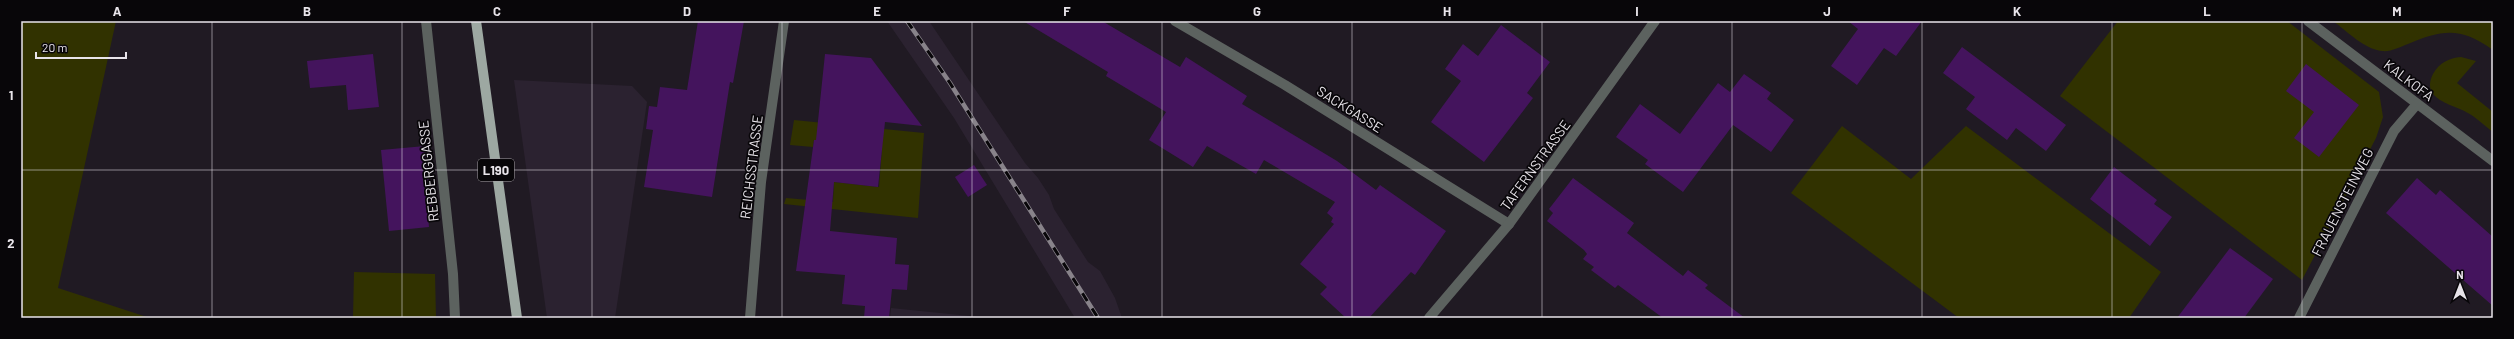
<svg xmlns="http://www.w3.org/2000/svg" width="2514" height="339" font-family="Barlow,sans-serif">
<rect width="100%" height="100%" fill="#201a23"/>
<g fill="#2b2230">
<polygon points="887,21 929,21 1025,163 1038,178 1049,195 1054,209 1088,262 1100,271 1115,298 1122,318 1075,318 954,118"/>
<polygon points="514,80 632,86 647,102 615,318 547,318"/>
<polygon points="891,308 989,318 890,318"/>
</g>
<g fill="#313200">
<polygon points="21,21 116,21 58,288 150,318 21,318"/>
<polygon points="2118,21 2287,21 2379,92 2383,117 2376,138 2302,280 2060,96"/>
<path d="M2333,21H2493V50C2461,27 2443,29 2408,44C2400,47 2391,52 2382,51C2364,49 2348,32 2333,21Z"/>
<path d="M2461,57L2476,61L2457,83L2493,112V132C2485,126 2477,118 2468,113C2453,104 2420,100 2433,74C2439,63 2449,58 2461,57Z"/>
<polygon points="794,120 924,133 918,218 784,204 786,198 833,202 834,182 879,187 882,148 814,140 813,147 790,145"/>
<polygon points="1842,126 1911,179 1966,126 2161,272 2129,318 1959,318 1791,193"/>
<polygon points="354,272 435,274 436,318 353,318"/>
</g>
<g fill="#44145d">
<polygon points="698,21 744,21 733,83 730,82 712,197 644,187 653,130 646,129 649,106 657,107 660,87 687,90"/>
<polygon points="1023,21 1102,21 1180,67 1186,57 1247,96 1242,104 1337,161 1376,190 1380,185 1446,231 1415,275 1411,272 1369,318 1346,318 1320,294 1327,287 1300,264 1334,224 1331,222 1333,218 1327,213 1335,202 1264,160 1256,174 1207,146 1193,167 1149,140 1166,112 1106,76 1108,72"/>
<polygon points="1848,21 1922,21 1896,56 1884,48 1857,85 1831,66 1858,29"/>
<polygon points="1501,25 1550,62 1527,93 1533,98 1484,162 1431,122 1461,81 1445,69 1463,44 1478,56"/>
<polygon points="1962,47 2066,125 2046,151 2016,128 2007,140 1966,109 1975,97 1943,73"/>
<polygon points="373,54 379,107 348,110 346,85 310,88 307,61"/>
<polygon points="825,54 871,58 922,126 885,122 878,187 834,182 830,231 897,238 895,264 909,265 907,290 892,289 889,318 864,318 865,306 842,304 845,275 796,271 814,140 816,140"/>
<polygon points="2306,64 2359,105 2319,157 2294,138 2314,112 2286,91"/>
<polygon points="1744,74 1771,93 1767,99 1794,120 1771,152 1733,125 1683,192 1645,164 1648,160 1616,137 1640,104 1680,134 1718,83 1730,92"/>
<polygon points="425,146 432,206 427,207 429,227 389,231 381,150"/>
<polygon points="974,165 987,185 968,197 955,177"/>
<polygon points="2114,167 2157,200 2154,204 2172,217 2150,246 2090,199"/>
<polygon points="1573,178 1634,223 1627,233 1683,276 1688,270 1708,285 1705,288 1745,318 1663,318 1618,285 1615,288 1591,270 1594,267 1583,259 1587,254 1584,250 1547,221 1553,213 1549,209"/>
<polygon points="2417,178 2436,195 2440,190 2493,237 2493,306 2386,213"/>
<polygon points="2230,248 2273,279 2244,318 2177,318"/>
</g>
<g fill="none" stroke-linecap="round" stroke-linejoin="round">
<g stroke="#5c625f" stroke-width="10">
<polyline points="426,21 453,274 455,318"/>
<polyline points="1175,21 1285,85 1509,224"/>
<polyline points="2308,21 2493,161"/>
<polyline points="750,318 761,182 784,21"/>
<polyline points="1429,318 1509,224 1655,21"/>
<polyline points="2299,318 2394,131 2417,104"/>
</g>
<polyline stroke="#9da8a2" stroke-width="10" points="476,21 517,318"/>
<defs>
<polyline id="rail" points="907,21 950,83 1098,318"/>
</defs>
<use href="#rail" stroke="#88838a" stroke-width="4.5"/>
<use href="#rail" stroke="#080609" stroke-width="3" stroke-dasharray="9" stroke-linecap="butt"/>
</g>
<path fill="none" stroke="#e8e4ea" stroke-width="1" stroke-opacity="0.55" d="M212,21V318M402,21V318M592,21V318M782,21V318M972,21V318M1162,21V318M1352,21V318M1542,21V318M1732,21V318M1922,21V318M2112,21V318M2302,21V318M21,170H2493"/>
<g text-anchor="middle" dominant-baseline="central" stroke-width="3.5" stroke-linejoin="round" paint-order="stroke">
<rect fill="#080609" stroke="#a5a1a6" stroke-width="1" x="478" y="159" width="36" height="22" rx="3"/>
<g font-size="13" font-weight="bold" fill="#e8e4ea">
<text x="496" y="170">L190</text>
</g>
<g font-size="14" fill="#e8e4ea" stroke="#080609">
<text transform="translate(2409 80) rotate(37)">KALKOFA</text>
<text transform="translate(1350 109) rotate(32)">SACKGASSE</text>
<text transform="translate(1535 165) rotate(-54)">TAFERNSTRASSE</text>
<text transform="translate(751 167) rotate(-83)">REICHSSTRASSE</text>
<text transform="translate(428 171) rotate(-96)">REBBERGGASSE</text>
<text transform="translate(2342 202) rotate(-63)">FRAUENSTEINWEG</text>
</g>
</g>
<rect width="2514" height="339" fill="none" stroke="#080609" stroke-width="44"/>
<g transform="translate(2460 285)" stroke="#080609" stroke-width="3" paint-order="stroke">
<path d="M0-3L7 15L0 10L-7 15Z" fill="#e8e4ea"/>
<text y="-6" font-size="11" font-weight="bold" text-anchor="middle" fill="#e8e4ea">N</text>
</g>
<path d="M36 52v6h90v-6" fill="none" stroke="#e8e4ea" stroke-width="2"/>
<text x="42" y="52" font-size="12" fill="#e8e4ea" stroke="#080609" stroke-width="3" paint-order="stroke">20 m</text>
<rect x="22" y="22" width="2470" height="295" fill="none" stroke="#e8e4ea" stroke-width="1.5"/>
<g font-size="13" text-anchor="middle" font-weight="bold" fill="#e8e4ea">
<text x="117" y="16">A</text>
<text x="307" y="16">B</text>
<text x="497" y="16">C</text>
<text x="687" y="16">D</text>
<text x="877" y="16">E</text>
<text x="1067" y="16">F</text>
<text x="1257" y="16">G</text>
<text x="1447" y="16">H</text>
<text x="1637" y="16">I</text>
<text x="1827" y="16">J</text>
<text x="2017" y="16">K</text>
<text x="2207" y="16">L</text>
<text x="2397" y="16">M</text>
<text x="11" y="100">1</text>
<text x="11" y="248">2</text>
</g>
</svg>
